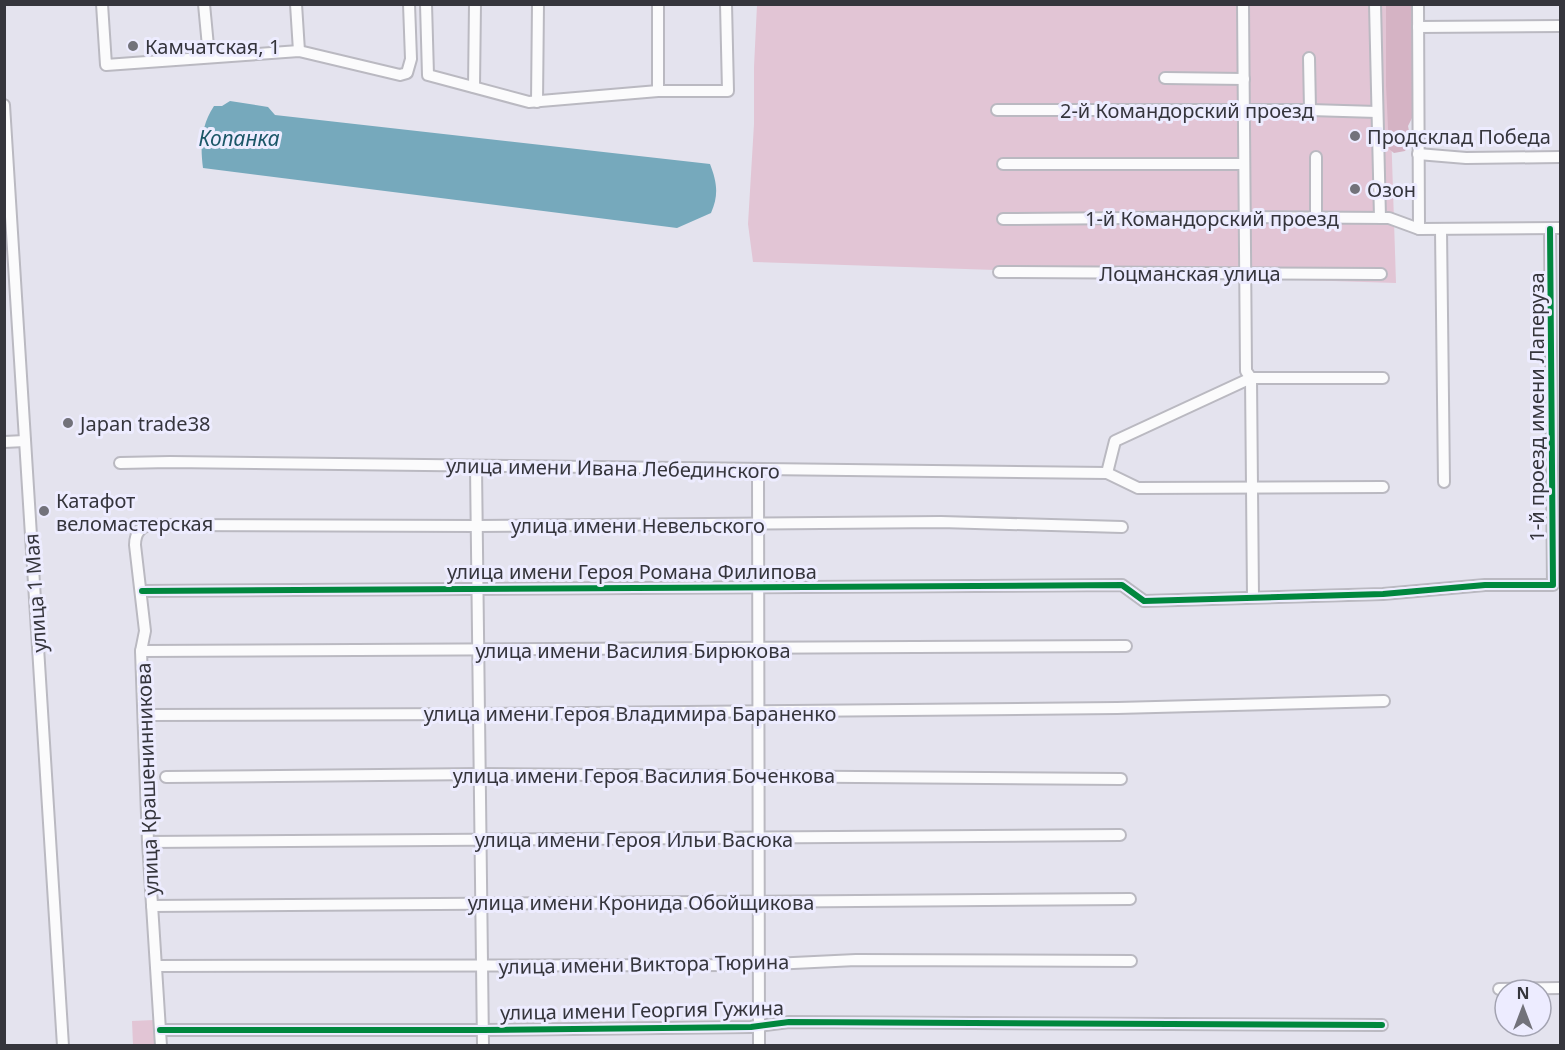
<svg xmlns="http://www.w3.org/2000/svg" width="1565" height="1050" font-family="'Noto Sans',sans-serif">
<rect width="100%" height="100%" fill="#e4e3ee"/>
<g fill="#e2c5d5">
<polygon points="757,5 1387,5 1396,283 753,262 748,224 754,124 754,67"/>
<polygon points="154,1020 155,1045 133,1045 132,1021"/>
</g>
<polygon fill="#d5b3c4" points="1386,5 1414,5 1412,28 1412,118 1408,126 1411,141 1405,151 1394,153 1389,149 1386,85"/>
<path fill="#76a9bc" d="M230,101L268,107L275,115L710,164C717,182 719,195 711,213L677,228L203,168C200,145 201,126 214,106H222Z"/>
<g fill="none" stroke-linecap="round" stroke-linejoin="round">
<defs>
<g id="minor">
<polyline points="102,4 106,65 299,51 400,75 407,73 411,59 409,4"/>
<polyline points="204,4 209,57"/>
<polyline points="296,4 299,51"/>
<polyline points="426,4 428,75 529,102 658,91 728,91 726,4"/>
<polyline points="1243,4 1246,371 1251,378 1253,597"/>
<polyline points="1375,4 1380,218"/>
<polyline points="1418,4 1419,229"/>
<polyline points="1418,27 1560,26"/>
<polyline points="1309,58 1310,110"/>
<polyline points="1165,78 1244,79"/>
<polyline points="474,87 475,4"/>
<polyline points="658,91 658,4"/>
<polyline points="537,102 538,4"/>
<polyline points="4,105 63,1046"/>
<polyline points="997,110 1310,110 1377,112"/>
<polyline points="1418,154 1466,158 1560,157"/>
<polyline points="1316,157 1316,218"/>
<polyline points="1003,164 1244,164"/>
<polyline points="1003,219 1245,217 1389,218 1419,229 1560,228"/>
<polyline points="1441,230 1444,482"/>
<polyline points="999,272 1381,274"/>
<polyline points="4,442 25,441"/>
<polyline points="120,463 170,462 1107,473 1138,488 1383,487"/>
<polyline points="476,467 483,1046"/>
<polyline points="758,469 759,1046"/>
<polyline points="1107,473 1115,441 1251,378 1383,378"/>
<polyline points="142,591 1122,585 1144,601 1383,594 1485,585 1553,585 1550,229"/>
<polyline points="141,651 1126,646"/>
<polyline points="144,715 480,714 1117,708 1384,701"/>
<polyline points="166,777 480,774 1121,779"/>
<polyline points="148,842 1120,835"/>
<polyline points="152,906 1130,899"/>
<polyline points="156,966 749,965 856,960 1131,961"/>
<polyline points="1499,989 1560,988"/>
<polyline points="160,1030 483,1030 751,1027 789,1022 1382,1025"/>
<path d="M161,1046L148,842L141,651L145,631L135,545C135,533 141,525 153,525L477,526L941,522L1122,527"/>
</g>
</defs>
<use href="#minor" stroke="#bab9c1" stroke-width="14"/>
<use href="#minor" stroke="#fbfbfc" stroke-width="10"/>
<defs>
<g id="cycleway">
<polyline points="142,591 1122,585 1144,601 1383,594 1485,585 1553,585 1550,229"/>
<polyline points="160,1030 483,1030 751,1027 789,1022 1382,1025"/>
</g>
</defs>
<use href="#cycleway" stroke="#edecff" stroke-width="10"/>
<use href="#cycleway" stroke="#00873e" stroke-width="6"/>
</g>
<g fill="#72727a" stroke="#edecff" stroke-width="2">
<circle cx="133" cy="46" r="6"/>
<circle cx="1355" cy="136" r="6"/>
<circle cx="1355" cy="189" r="6"/>
<circle cx="68" cy="423" r="6"/>
<circle cx="44" cy="511" r="6"/>
</g>
<g text-anchor="middle" dominant-baseline="central" stroke-width="6" stroke-linejoin="round" paint-order="stroke">
<g font-size="20" fill="#35353c" stroke="#edecff" text-anchor="start">
<text x="145" y="46">Камчатская, 1</text>
<text x="1367" y="136">Продсклад Победа</text>
<text x="1367" y="189">Озон</text>
<text x="80" y="423">Japan trade38</text>
<text x="56" y="500">Катафот<tspan x="56" dy="23">веломастерская</tspan></text>
</g>
<g font-size="20" fill="#35353c" stroke="#edecff">
<text x="1187" y="110">2-й Командорский проезд</text>
<text x="1212" y="218">1-й Командорский проезд</text>
<text x="1190" y="273">Лоцманская улица</text>
<text transform="translate(1536 407) rotate(-90)">1-й проезд имени Лаперуза</text>
<text transform="translate(613 468) rotate(1)">улица имени Ивана Лебединского</text>
<text x="638" y="525">улица имени Невельского</text>
<text x="632" y="571">улица имени Героя Романа Филипова</text>
<text transform="translate(35 593) rotate(-94)">улица 1 Мая</text>
<text x="633" y="650">улица имени Василия Бирюкова</text>
<text x="630" y="713">улица имени Героя Владимира Бараненко</text>
<text x="644" y="775">улица имени Героя Василия Боченкова</text>
<text transform="translate(147 779) rotate(-92)">улица Крашенинникова</text>
<text x="634" y="839">улица имени Героя Ильи Васюка</text>
<text x="641" y="902">улица имени Кронида Обойщикова</text>
<text transform="translate(644 964) rotate(-1)">улица имени Виктора Тюрина</text>
<text transform="translate(642 1010) rotate(-1)">улица имени Георгия Гужина</text>
</g>
<g font-size="21" font-style="italic" fill="#1a5667" stroke="#edecff">
<text x="239" y="138">Копанка</text>
</g>
</g>
<rect width="1565" height="1050" fill="none" stroke="#35353c" stroke-width="12"/>
<g transform="translate(1523 1008)"><circle r="28" fill="#edecff" stroke="#a3a3b1" stroke-width="1.5"/>
<path d="M0-4.5L10 22L0 15L-10 22Z" fill="#72727a"/>
<text y="-9" font-size="16" font-weight="bold" text-anchor="middle" fill="#35353c">N</text>
</g>
</svg>
